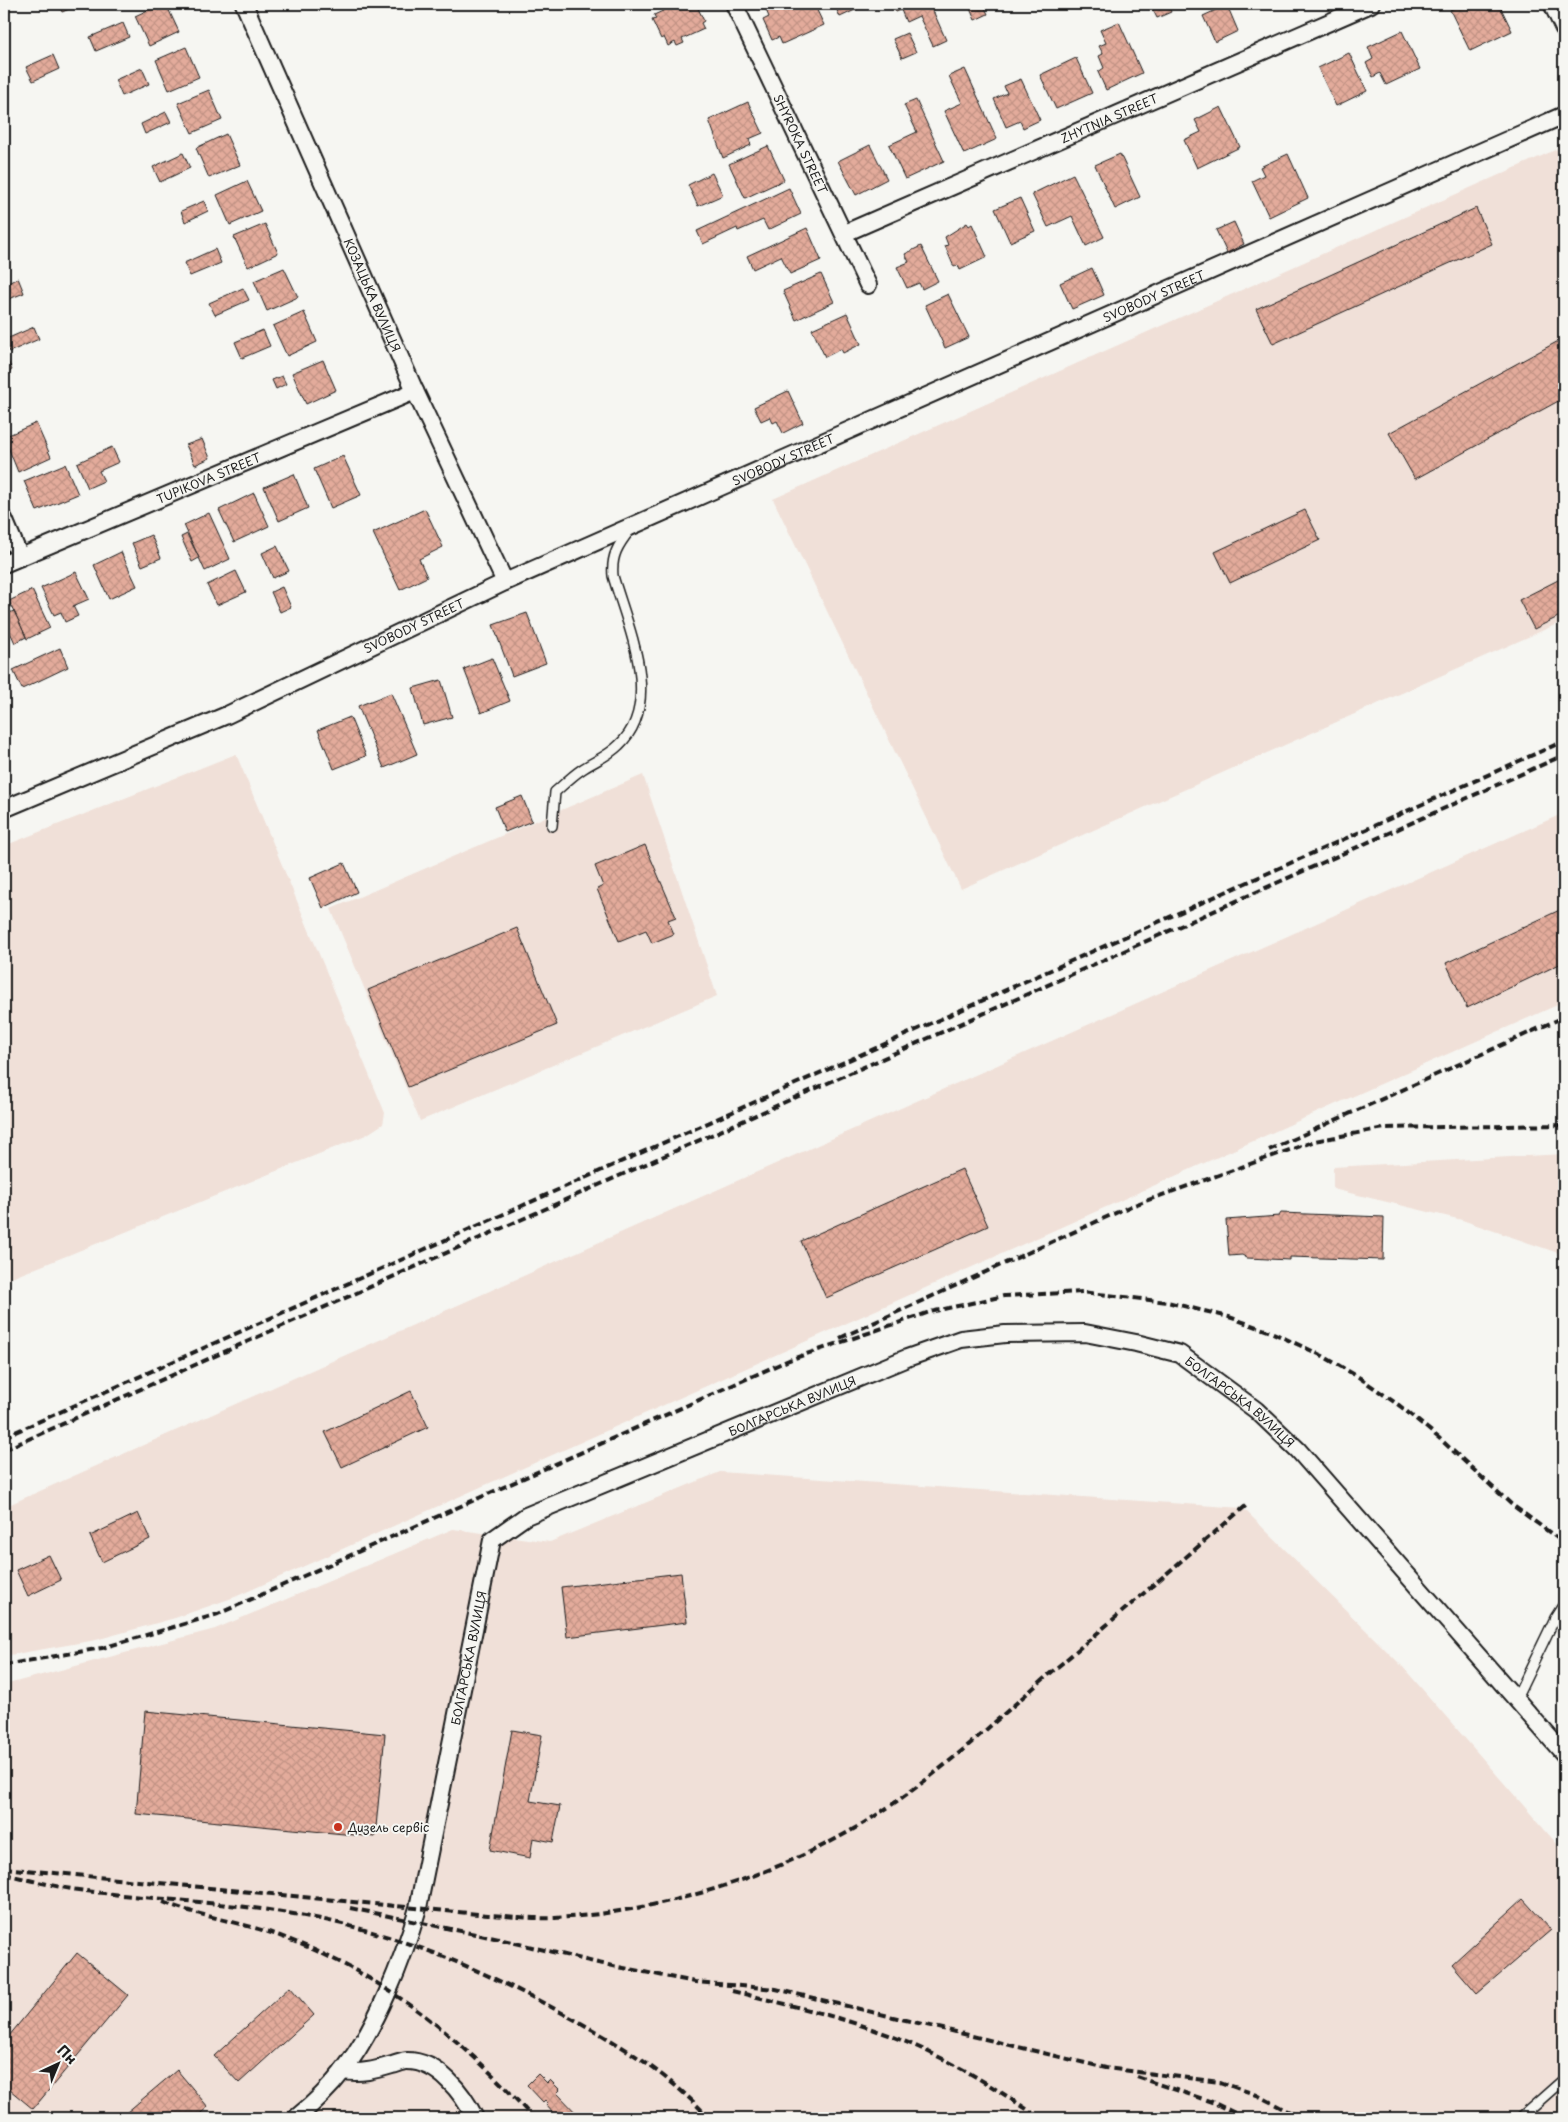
<svg xmlns="http://www.w3.org/2000/svg" width="1568" height="2122" font-family="'Playpen Sans',sans-serif">
<defs>
<pattern id="building-cross-hatch" width="8" height="8" patternUnits="userSpaceOnUse" patternTransform="scale(1.25)"><rect width="8" height="8" fill="#e3ab9b"/><path d="M0 0l8 8M0 8l8-8" fill="none" stroke="#c29385"/></pattern>
</defs>
<rect width="100%" height="100%" fill="#f6f6f2"/>
<filter id="ink" filterUnits="userSpaceOnUse"><feTurbulence type="fractalNoise" baseFrequency=".02" numOctaves="2"/><feDisplacementMap in="SourceGraphic" scale="10" xChannelSelector="R" yChannelSelector="G"/><feConvolveMatrix kernelMatrix="1 2 1 2 8 2 1 2 1" color-interpolation-filters="sRGB"/></filter>
<g filter="url(#ink)">
<g fill="#f0e0d8">
<polygon points="1564,146 1564,621 961,889 773,499"/>
<polygon points="236,754 385,1113 383,1124 366,1135 4,1281 4,846"/>
<polygon points="643,775 717,996 420,1121 331,909"/>
<polygon points="1564,813 1564,1002 235,1597 175,1618 96,1640 4,1656 4,1507"/>
<polygon points="1564,1154 1564,1255 1462,1220 1333,1189 1333,1167"/>
<polygon points="720,1472 1243,1508 1402,1666 1564,1852 1564,2118 4,2118 4,1685 215,1629 453,1529 550,1542"/>
<polygon points="1564,1646 1564,1687 1557,1673 1559,1656"/>
</g>
<g fill="url(#building-cross-hatch)" stroke="#1c1c1c">
<polygon points="59,4 81,4 62,12"/>
<polygon points="161,4 166,4 179,32 149,46 135,16"/>
<polygon points="678,4 696,4 704,21 701,23 704,29 682,39 684,43 677,46 675,42 668,46 664,37 661,39 652,20 656,19 654,15"/>
<polygon points="779,4 814,4 824,25 782,44 779,37 772,40 763,20 769,17 766,10"/>
<polygon points="834,4 868,4 840,17"/>
<polygon points="889,4 930,4 946,40 933,46 919,16 906,22 901,10 896,12 892,4"/>
<polygon points="968,4 983,4 988,14 975,20"/>
<polygon points="1150,4 1168,4 1171,12 1157,18"/>
<polygon points="1463,4 1499,4 1512,31 1470,51 1450,10"/>
<polygon points="1227,5 1238,31 1215,42 1203,16"/>
<polygon points="1119,22 1142,73 1106,90 1098,72 1104,68 1099,56 1103,54 1099,46 1106,43 1100,30"/>
<polygon points="123,23 129,37 96,51 90,37"/>
<polygon points="1402,31 1420,69 1386,85 1380,73 1373,77 1366,63 1373,59 1368,47"/>
<polygon points="907,33 916,52 902,58 893,39"/>
<polygon points="186,47 199,77 169,90 156,60"/>
<polygon points="1349,53 1367,91 1336,106 1318,68"/>
<polygon points="53,55 59,69 33,81 26,67"/>
<polygon points="1076,58 1092,93 1056,109 1040,75"/>
<polygon points="142,68 149,84 122,96 115,80"/>
<polygon points="965,69 997,139 964,154 944,111 962,103 949,76"/>
<polygon points="1021,79 1040,120 1023,128 1020,121 1006,127 994,99 1007,93 1004,86"/>
<polygon points="209,90 222,120 192,133 178,103"/>
<polygon points="916,100 944,161 905,179 889,145 917,132 904,105"/>
<polygon points="748,102 763,133 749,139 751,145 723,158 709,120"/>
<polygon points="1221,107 1240,147 1197,168 1184,140 1201,132 1195,120"/>
<polygon points="166,112 171,122 145,134 141,124"/>
<polygon points="226,134 240,165 209,178 196,148"/>
<polygon points="870,145 887,179 856,195 838,161"/>
<polygon points="768,146 784,180 745,198 729,164"/>
<polygon points="183,153 190,168 160,182 153,167"/>
<polygon points="1120,154 1140,197 1115,209 1095,165"/>
<polygon points="1288,154 1308,198 1269,217 1252,181 1264,175 1260,167"/>
<polygon points="712,173 723,195 698,206 688,185"/>
<polygon points="1073,174 1104,237 1086,246 1072,216 1048,227 1032,194"/>
<polygon points="247,181 261,211 230,225 217,195"/>
<polygon points="789,188 801,214 768,230 763,220 738,231 737,228 703,244 697,231"/>
<polygon points="1020,198 1035,231 1010,242 995,209"/>
<polygon points="204,201 208,211 185,222 181,211"/>
<polygon points="1476,208 1492,244 1273,344 1256,309"/>
<polygon points="1234,222 1244,244 1227,253 1216,230"/>
<polygon points="967,223 969,226 972,224 987,257 960,270 958,265 954,267 945,246 948,245 945,237"/>
<polygon points="265,224 278,253 248,267 234,237"/>
<polygon points="807,228 821,260 790,274 781,256 753,269 747,256"/>
<polygon points="921,246 938,281 922,289 919,283 907,288 897,267 909,262 905,254"/>
<polygon points="215,249 221,263 190,276 184,263"/>
<polygon points="284,268 298,297 267,311 254,281"/>
<polygon points="1092,268 1104,295 1072,309 1060,283"/>
<polygon points="821,274 834,302 796,320 783,291"/>
<polygon points="18,278 24,293 4,301 4,285"/>
<polygon points="243,288 249,300 215,315 209,303"/>
<polygon points="948,294 969,337 945,348 925,305"/>
<polygon points="304,312 317,342 287,356 273,326"/>
<polygon points="847,313 861,344 843,353 841,349 825,357 812,329"/>
<polygon points="34,327 39,339 9,352 4,340"/>
<polygon points="263,330 270,346 242,358 235,342"/>
<polygon points="1564,338 1564,398 1415,479 1389,433"/>
<polygon points="4,352 12,370 4,374"/>
<polygon points="323,360 336,390 306,404 292,373"/>
<polygon points="282,376 286,384 276,389 272,380"/>
<polygon points="788,391 803,423 783,433 777,421 773,423 770,417 761,421 754,407"/>
<polygon points="36,423 51,457 18,472 4,437"/>
<polygon points="202,439 210,458 195,465 186,445"/>
<polygon points="112,447 119,462 99,471 104,481 88,488 77,463"/>
<polygon points="343,456 361,495 331,508 314,469"/>
<polygon points="65,464 78,494 37,511 24,481"/>
<polygon points="294,474 308,508 279,521 264,487"/>
<polygon points="254,493 269,526 234,542 219,510"/>
<polygon points="425,509 443,547 419,559 427,577 400,590 373,533"/>
<polygon points="1305,510 1320,540 1230,583 1215,552"/>
<polygon points="209,513 230,559 205,571 184,525"/>
<polygon points="187,534 199,558 192,562 181,537"/>
<polygon points="151,535 161,558 142,566 132,543"/>
<polygon points="277,546 289,571 273,578 262,553"/>
<polygon points="121,552 137,586 109,599 94,565"/>
<polygon points="236,571 246,592 217,605 207,585"/>
<polygon points="76,572 89,599 73,606 78,616 65,622 61,612 54,615 41,588"/>
<polygon points="1564,577 1564,614 1534,629 1519,600"/>
<polygon points="282,587 291,607 280,612 271,592"/>
<polygon points="32,590 50,628 27,639 9,601"/>
<polygon points="14,611 26,637 15,643 4,619 4,615"/>
<polygon points="527,613 546,663 512,676 493,625"/>
<polygon points="60,648 68,667 22,689 13,670"/>
<polygon points="492,658 510,701 481,713 464,669"/>
<polygon points="441,680 452,717 423,725 413,688"/>
<polygon points="391,693 417,754 384,768 358,706"/>
<polygon points="350,717 366,756 334,769 318,730"/>
<polygon points="522,796 532,821 505,832 495,807"/>
<polygon points="645,845 676,917 668,920 674,934 652,943 646,930 619,941 597,889 603,886 595,866"/>
<polygon points="344,863 357,892 323,908 310,878"/>
<polygon points="1564,908 1564,962 1467,1008 1446,963"/>
<polygon points="517,928 557,1025 408,1087 368,990"/>
<polygon points="962,1169 988,1226 826,1298 801,1241"/>
<polygon points="1281,1213 1384,1217 1383,1260 1290,1257 1290,1260 1247,1258 1242,1255 1229,1256 1226,1220 1279,1216"/>
<polygon points="411,1391 428,1427 342,1467 325,1432"/>
<polygon points="138,1513 150,1539 102,1562 90,1536"/>
<polygon points="49,1555 61,1580 28,1596 16,1570"/>
<polygon points="681,1573 687,1622 567,1637 561,1587"/>
<polygon points="145,1711 385,1734 375,1837 136,1814"/>
<polygon points="512,1730 542,1735 530,1801 560,1806 553,1842 533,1838 530,1858 490,1850"/>
<polygon points="1523,1899 1551,1930 1477,1993 1452,1964"/>
<polygon points="77,1953 128,1995 33,2109 4,2085 4,2042"/>
<polygon points="290,1987 314,2015 239,2083 214,2056"/>
<polygon points="177,2070 208,2107 195,2118 120,2118"/>
<polygon points="538,2074 547,2083 550,2080 560,2090 557,2093 581,2118 562,2118 556,2112 554,2114 546,2105 548,2103 545,2100 543,2102 527,2085"/>
</g>
<g fill="none" stroke-linecap="round" stroke-linejoin="round">
<defs>
<g id="lane">
<path d="M552,826L555,792C563,785 572,776 581,770C594,761 607,757 619,745C664,703 627,625 613,576C611,556 618,545 630,530"/>
<polyline points="1516,1699 1555,1618 1564,1604"/>
<polyline points="1520,2118 1564,2079"/>
</g>
<g id="street">
<path id="s1" d="M244,4L415,391L505,582"/>
<path id="s2" d="M734,4L868,285"/>
<polyline points="1552,4 1564,29"/>
<path id="s3" d="M845,233L1371,4"/>
<polyline points="4,519 20,557"/>
<path id="s4" d="M4,564L415,391"/>
<path id="s5" d="M4,809L227,715L505,582L1564,115"/>
<path d="M343,2071C361,2074 375,2070 392,2065C397,2064 403,2061 407,2061C439,2061 463,2094 475,2118"/>
<path id="s6" d="M296,2118C313,2104 329,2089 342,2072C376,2029 403,1960 418,1908L492,1540L526,1516L907,1358L961,1339L1005,1334L1085,1333L1136,1343L1180,1354L1256,1410L1298,1450L1564,1754"/>
</g>
</defs>
<use href="#lane" stroke="#1c1c1c" stroke-width="12"/>
<use href="#street" stroke="#1c1c1c" stroke-width="20"/>
<use href="#lane" stroke="#f6f6f2" stroke-width="9"/>
<use href="#street" stroke="#f6f6f2" stroke-width="16"/>
<g stroke="#1c1c1c" stroke-width="4" stroke-dasharray="8 4" stroke-linecap="butt">
<polyline points="1269,1150 1564,1017"/>
<polyline points="840,1338 1131,1206 1315,1141 1384,1128 1564,1125"/>
<polyline points="4,1437 1564,741"/>
<polyline points="4,1450 1564,755"/>
<polyline points="4,1665 102,1648 218,1614 789,1360 930,1312 1004,1296 1082,1292 1167,1302 1229,1317 1271,1332 1323,1356 1360,1378 1400,1406 1439,1438 1511,1504 1564,1543"/>
<path d="M4,1868L488,1915C510,1916 533,1919 555,1918C666,1912 792,1872 884,1810C943,1771 994,1722 1047,1676C1114,1619 1181,1561 1248,1504"/>
<path d="M4,1874C31,1880 59,1888 86,1891C157,1900 229,1902 299,1915C392,1931 482,1969 564,2014C617,2042 668,2073 709,2118"/>
<path d="M163,1902C201,1917 242,1922 280,1936C381,1973 463,2038 533,2118"/>
<polyline points="350,1908 499,1939 598,1963 695,1982 776,1989 1106,2068 1220,2082 1257,2095 1301,2118"/>
<path d="M732,1991C802,2008 874,2024 939,2057C974,2074 1007,2096 1040,2118"/>
<polyline points="1137,2077 1212,2102 1245,2118"/>
</g>
</g>
</g>
<circle fill="#c8321e" stroke="#f6f6f2" stroke-width="2" cx="338" cy="1827" r="5"/>
<g text-anchor="middle" dominant-baseline="central" stroke-width="4" stroke-linejoin="round" paint-order="stroke">
<g font-size="12" fill="#1c1c1c" stroke="#f6f6f2">
<text stroke="none"><textPath href="#s3" startOffset="288">ZHYTNIA STREET</textPath></text>
<text stroke="none"><textPath href="#s2" startOffset="155">SHYROKA STREET</textPath></text>
<text stroke="none"><textPath href="#s1" startOffset="318">КОЗАЦЬКА ВУЛИЦЯ</textPath></text>
<text stroke="none"><textPath href="#s5" startOffset="1259">SVOBODY STREET</textPath></text>
<text stroke="none"><textPath href="#s5" startOffset="854">SVOBODY STREET</textPath></text>
<text stroke="none"><textPath href="#s4" startOffset="222">TUPIKOVA STREET</textPath></text>
<text stroke="none"><textPath href="#s5" startOffset="449">SVOBODY STREET</textPath></text>
<text stroke="none"><textPath href="#s6" startOffset="1432">БОЛГАРСЬКА ВУЛИЦЯ</textPath></text>
<text stroke="none"><textPath href="#s6" startOffset="952">БОЛГАРСЬКА ВУЛИЦЯ</textPath></text>
<text stroke="none"><textPath href="#s6" startOffset="502">БОЛГАРСЬКА ВУЛИЦЯ</textPath></text>
</g>
<g font-size="12" fill="#1c1c1c" stroke="#f6f6f2" text-anchor="start">
<text x="348" y="1827">Дизель сервіс</text>
</g>
</g>
<rect width="1568" height="2122" fill="none" stroke="#f6f6f2" stroke-width="20"/>
<rect x="10" y="10" width="1548" height="2102" fill="none" stroke="#1c1c1c" stroke-width="2" filter="url(#ink)"/>
<g transform="translate(58 2064) rotate(44)" stroke="#f6f6f2" stroke-width="4" paint-order="stroke">
<path d="M0-4L9 19L0 12L-9 19Z" fill="#1c1c1c"/>
<text y="-8" font-size="14" font-weight="bold" text-anchor="middle" fill="#1c1c1c">Пн</text>
</g>
</svg>
